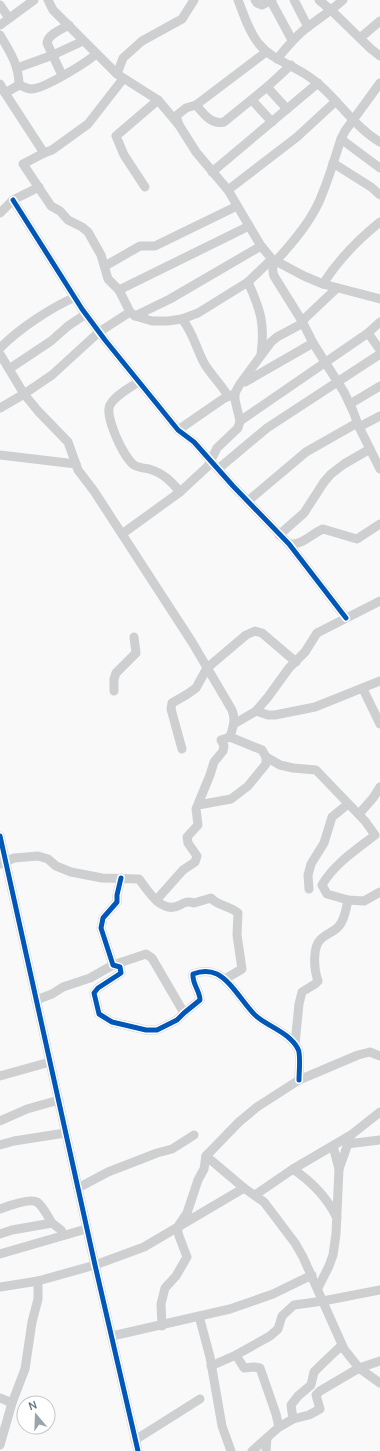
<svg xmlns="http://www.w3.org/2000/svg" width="380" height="1451" font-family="Manrope,sans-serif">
<rect width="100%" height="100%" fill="#f9f9f9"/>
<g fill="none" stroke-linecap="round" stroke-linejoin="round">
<g stroke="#cecfd0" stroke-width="9">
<polyline points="48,0 53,10 117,74 158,100 179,125 196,152 228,190 261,246 272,259 304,276 323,284 380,299"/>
<path d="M238,0C244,15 249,32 259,44C271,59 290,64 305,74C334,92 351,125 380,142"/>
<polyline points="255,0 257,3 262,5 272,0"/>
<polyline points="294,0 308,27"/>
<polyline points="319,0 332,11 371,49 380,56"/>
<polyline points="271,1 292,40"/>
<polyline points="0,5 9,18"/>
<polyline points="0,25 34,0"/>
<path d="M0,35C10,52 19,65 19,85"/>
<polyline points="360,38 380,21"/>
<path d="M277,59C286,48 294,38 305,29C318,19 331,11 343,0"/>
<polyline points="17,68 53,55 83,41"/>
<polyline points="117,74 123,58 142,41 182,19 194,0"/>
<path d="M62,75L47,43C48,34 62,29 69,25"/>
<path d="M380,83L345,131L341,139C335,157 330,175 323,192C314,218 294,241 276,261C272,266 272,270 274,276L302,321L313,343L344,392L353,411L359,427L380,469"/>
<path d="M0,84L5,93L19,85C23,86 27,89 31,89C44,89 86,63 96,54"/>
<polyline points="267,87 287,109"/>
<polyline points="5,93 44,153 52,150 88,124 123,79"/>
<polyline points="252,100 272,122"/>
<path d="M196,105C204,114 211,125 224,122L267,87L291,65"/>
<polyline points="179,125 176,116 186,108 196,105 266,52"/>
<polyline points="341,139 380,168"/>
<polyline points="44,153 23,164 51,206 60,211 68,220 82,227 88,232 101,255 108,279 119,290 130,312 135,316 152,321 168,321 182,319 198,313 248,282 272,259"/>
<polyline points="333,163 371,187 380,195"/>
<polyline points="212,172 318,83"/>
<polyline points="145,187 124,155 116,136 158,100"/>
<polyline points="228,190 297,137 336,101"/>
<polyline points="13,200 82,309 105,340 178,430 194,442 233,486 289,544 346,618"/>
<polyline points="0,213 13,200 39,187"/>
<polyline points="105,266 140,246 155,246 237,206"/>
<path d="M248,282C261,311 265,324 261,355"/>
<path d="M323,284C338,260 359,239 380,222"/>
<polyline points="119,290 249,226"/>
<polyline points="135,316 170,299 261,246"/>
<path d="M182,319C193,332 196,348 204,363C211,375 221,384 228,396"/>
<polyline points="302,321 337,288"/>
<polyline points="368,333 380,350"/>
<path d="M0,348C20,328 49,309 75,297"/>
<path d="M0,354L24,394L38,411L68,442L78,470L94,491L192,642L232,710C236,720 233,727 230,737"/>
<polyline points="9,369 51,341 68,326 86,314"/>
<path d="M138,382C130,388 115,395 110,405C104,416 124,458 134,465C139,468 144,468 149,469C163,473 171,481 180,492"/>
<polyline points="245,382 313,343"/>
<polyline points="350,404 380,386"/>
<polyline points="0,408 24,394 52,375 99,332 130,312"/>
<polyline points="240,421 368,333 380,322"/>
<polyline points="359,427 380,416"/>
<polyline points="178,430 223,399 234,394"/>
<polyline points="0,455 76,464"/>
<polyline points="218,469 267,428 380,354"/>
<polyline points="248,501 306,452 357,423"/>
<polyline points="122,534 180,492 208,466 217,448 238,428 240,421 235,400 235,393 240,384 271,342 277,337 303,323"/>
<polyline points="279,535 304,513 324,482 331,474 344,464 370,449"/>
<path d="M289,544C303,545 311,534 323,529L357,539L380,524"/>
<polyline points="363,689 380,724"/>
<polyline points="114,691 114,679 116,673 136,653 134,637"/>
<polyline points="256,711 268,715 275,715 315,707 380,681"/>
<polyline points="234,724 256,711 268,697 289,668 305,652 317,633 380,601"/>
<polyline points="182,749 171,709 172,703 186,695 196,688 207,668 246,635 255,631 262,633 296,662"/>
<path d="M266,757L280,765L293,768L316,770L365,821L375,835C356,850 334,864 322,885L327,894L348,900L364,901L380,892"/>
<polyline points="359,814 373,798 380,787"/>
<polyline points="0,836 95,1265 138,1451"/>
<path d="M0,864L14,858L38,856L48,859L56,866L71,872L102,878L139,879C148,891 162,915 180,905C185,902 188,901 194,903L211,898C218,906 230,906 238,913L237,935L242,969L225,979"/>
<path d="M121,878L117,895V902L103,918L101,928L113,965L120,967L121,973L98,988L94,993L99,1014L112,1022L146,1030H157L177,1020L184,1013L200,1000C200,991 192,984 193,974C201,971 208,970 217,974C231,981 243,1003 255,1015C268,1027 289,1032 298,1049C301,1054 299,1072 299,1080"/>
<polyline points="309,889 308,875 311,864 324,843 332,817 348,804"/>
<polyline points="157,901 159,897 183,870 195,862 197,856 188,843 187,837 198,825 196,809 210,775 214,762 223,751 224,746 221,740 230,737 262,750 266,757 266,764 248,786 231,799 198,805"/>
<polyline points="36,1000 52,994 63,987 90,978 113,965 146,954 152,958 184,1013"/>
<path d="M295,1044L299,1004L302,992L315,984L318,981C314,970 312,947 321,939C326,934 334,932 339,926C345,919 346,909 348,900"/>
<polyline points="0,1076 50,1062"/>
<polyline points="0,1121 27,1109 59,1100"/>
<polyline points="347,1144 380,1140"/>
<polyline points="0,1145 14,1141 65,1133"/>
<polyline points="206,1156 244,1188 264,1202 295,1243 303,1257 344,1349 359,1368 380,1383"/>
<path d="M293,1169C312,1182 327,1197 337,1218"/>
<polyline points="339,1169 351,1135"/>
<polyline points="78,1188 108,1172 157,1153 172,1149 194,1135"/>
<polyline points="255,1195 293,1169 351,1135 380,1112"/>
<path d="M0,1209C8,1206 30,1198 37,1202C43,1206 48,1217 52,1223"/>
<polyline points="0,1234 12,1230 52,1223 61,1230 64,1235"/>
<polyline points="0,1254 86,1229"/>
<polyline points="0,1287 38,1281 95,1265 144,1247 244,1188"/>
<polyline points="318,1288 329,1266 333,1255 336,1234 339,1169 333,1146"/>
<polyline points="199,1316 210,1357 222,1426 231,1451"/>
<polyline points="162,1326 161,1304 165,1288 176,1276 187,1257 179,1236 177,1228 187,1213 198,1180 204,1169 206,1156 239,1122 257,1107 299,1080 358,1055 370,1052 380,1056"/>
<polyline points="112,1336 230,1309 273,1294 312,1275"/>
<polyline points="236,1355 244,1368 254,1367 260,1368 276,1414 279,1427"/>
<polyline points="211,1366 236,1355 270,1336 278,1329 282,1316 294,1305 323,1301 380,1290"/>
<polyline points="0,1398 12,1403"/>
<polyline points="293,1419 291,1405 298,1396 311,1385 314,1372 321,1365 342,1345"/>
<polyline points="135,1440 200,1399"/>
<polyline points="0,1445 12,1403 25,1369 32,1322 38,1299 38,1281"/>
<polyline points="252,1451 279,1427 293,1419 309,1415 320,1409 316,1395 320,1391 359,1368 380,1361"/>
<polyline points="266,1451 267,1438"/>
</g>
<defs>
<g id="cycleway">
<polyline points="13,200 82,309 105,340 178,430 194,442 233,486 289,544 346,618"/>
<polyline points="0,836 95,1265 138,1451"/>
<path d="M121,878L117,895V902L103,918L101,928L113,965L120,967L121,973L98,988L94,993L99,1014L112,1022L146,1030H157L177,1020L184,1013L200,1000C200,991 192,984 193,974C201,971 208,970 217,974C231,981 243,1003 255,1015C268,1027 289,1032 298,1049C301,1054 299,1072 299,1080"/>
</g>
</defs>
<use href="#cycleway" stroke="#fff" stroke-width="8"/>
<use href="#cycleway" stroke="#0057b8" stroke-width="5"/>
</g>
<g transform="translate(36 1415) rotate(341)"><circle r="19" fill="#ffffff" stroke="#c1c8cd"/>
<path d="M0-3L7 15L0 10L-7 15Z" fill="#99a4ac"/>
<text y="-6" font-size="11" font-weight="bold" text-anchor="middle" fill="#657683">N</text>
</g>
</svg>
